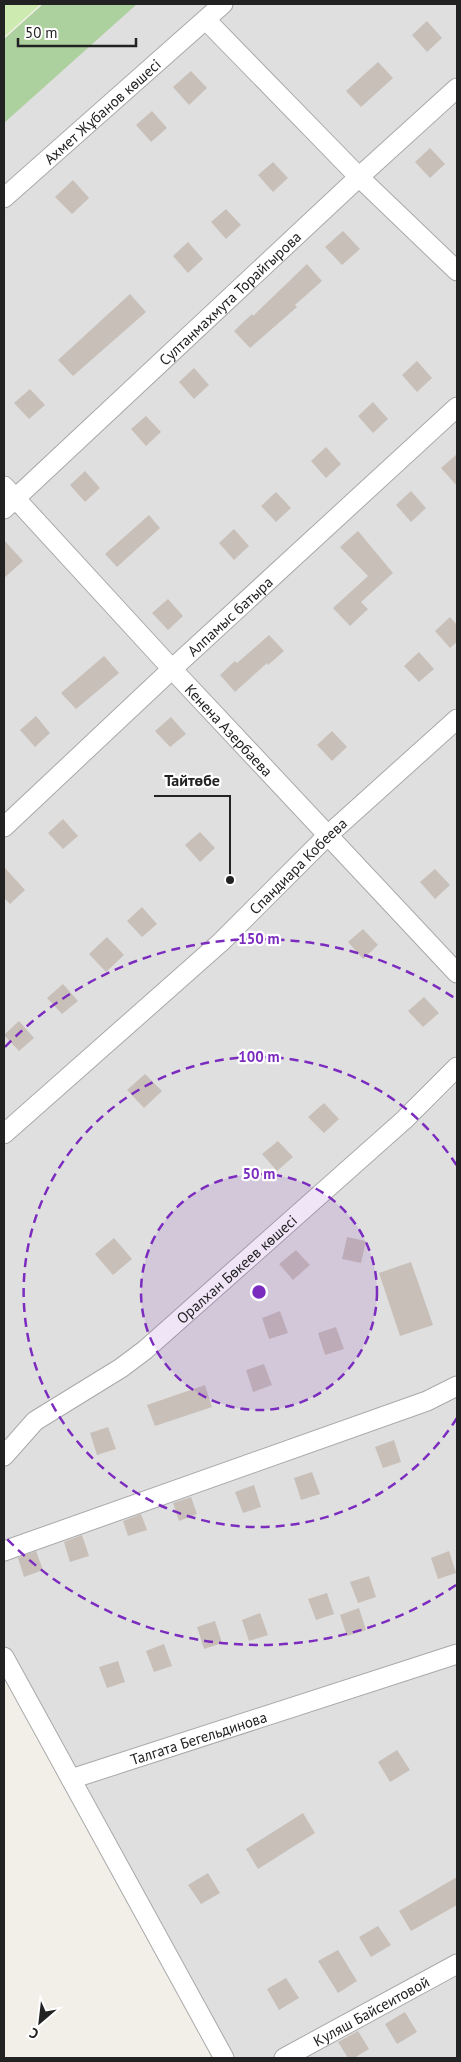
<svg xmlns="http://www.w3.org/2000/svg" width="461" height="2062" font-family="'PT Sans',sans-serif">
<rect width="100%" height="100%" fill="#f2efe9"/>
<polygon fill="#e0dfdf" points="126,4 457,4 457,2058 227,2058 4,1645 4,115"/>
<polygon fill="#cdebb0" points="4,4 41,4 4,37"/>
<polygon fill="#add19e" points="43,4 137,4 4,123 4,39"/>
<g fill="#c7bfb8">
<polygon points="427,21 442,38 427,52 412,35"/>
<polygon points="378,62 393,78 361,107 346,91"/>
<polygon points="191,71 207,88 189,105 173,87"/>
<polygon points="152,111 167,128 151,142 136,125"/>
<polygon points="430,148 445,164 430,178 415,162"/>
<polygon points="273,162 288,178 273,192 258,175"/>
<polygon points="73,180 89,198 72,214 55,197"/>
<polygon points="226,209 241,225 226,239 211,222"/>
<polygon points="343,231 360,249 342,265 325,247"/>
<polygon points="188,242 203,259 188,273 173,256"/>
<polygon points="307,264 322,281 295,305 297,307 250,348 234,331 252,314 253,316"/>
<polygon points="130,294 146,312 73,376 58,360"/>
<polygon points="417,361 432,378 417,392 402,375"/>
<polygon points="194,368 209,385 194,399 179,382"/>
<polygon points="30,389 45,405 29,419 14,403"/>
<polygon points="373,402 388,419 373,433 358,416"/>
<polygon points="146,416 161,432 146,446 131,429"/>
<polygon points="326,447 341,464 326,478 311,461"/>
<polygon points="457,454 457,486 441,468"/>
<polygon points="85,471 100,488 85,502 70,485"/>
<polygon points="411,491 426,508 411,522 396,505"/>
<polygon points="276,492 291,508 276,522 261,506"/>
<polygon points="149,515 160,528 117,567 105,554"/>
<polygon points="234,529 249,546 234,560 219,543"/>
<polygon points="358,531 393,573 361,602 368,609 350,626 333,608 368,576 340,547"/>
<polygon points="4,540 23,561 4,578"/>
<polygon points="168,599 183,616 168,630 152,613"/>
<polygon points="450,617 457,625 457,642 450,648 435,631"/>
<polygon points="269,635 284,651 268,665 267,663 235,692 220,675 235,661 237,663"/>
<polygon points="419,652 434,669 419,682 404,666"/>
<polygon points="104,656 119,673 76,709 61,693"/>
<polygon points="36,716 50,733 35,747 20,730"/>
<polygon points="171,717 186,734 170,747 155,731"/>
<polygon points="332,731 347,747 332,761 317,745"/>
<polygon points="63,819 78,836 63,849 48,833"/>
<polygon points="200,832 215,848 200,862 185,845"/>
<polygon points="4,867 25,890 10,904 4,898"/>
<polygon points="435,869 450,885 435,899 420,882"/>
<polygon points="142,907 157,924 142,937 127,921"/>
<polygon points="363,929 378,945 363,959 348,942"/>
<polygon points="107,937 124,955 106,972 89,954"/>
<polygon points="63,984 78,1001 62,1014 47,998"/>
<polygon points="424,997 439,1013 423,1027 408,1011"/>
<polygon points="19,1021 34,1038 19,1051 4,1035"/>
<polygon points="145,1074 162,1091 144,1108 127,1090"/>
<polygon points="324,1103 339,1119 324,1133 308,1117"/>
<polygon points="278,1141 293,1157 277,1171 262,1154"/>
<polygon points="347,1237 366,1241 361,1263 342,1259"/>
<polygon points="114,1238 132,1259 113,1275 95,1254"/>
<polygon points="296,1250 310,1265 293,1280 279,1264"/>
<polygon points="411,1262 433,1325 400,1336 379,1273"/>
<polygon points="280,1311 288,1333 269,1339 262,1318"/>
<polygon points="336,1327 344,1349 325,1355 318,1333"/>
<polygon points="264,1364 272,1385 253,1392 246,1370"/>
<polygon points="205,1385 212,1407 155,1426 147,1405"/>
<polygon points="108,1427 116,1449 97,1455 90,1433"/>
<polygon points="394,1440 401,1462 383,1468 375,1447"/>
<polygon points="312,1472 320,1494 301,1500 294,1478"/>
<polygon points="254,1485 261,1507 243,1513 235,1492"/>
<polygon points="191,1497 197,1514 179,1521 173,1503"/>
<polygon points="141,1514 147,1530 128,1536 123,1521"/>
<polygon points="82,1535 89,1556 70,1562 64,1542"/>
<polygon points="36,1551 43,1570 24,1577 18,1558"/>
<polygon points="449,1551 456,1573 438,1579 431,1558"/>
<polygon points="369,1576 376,1597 358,1603 350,1582"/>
<polygon points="327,1593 334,1614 316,1620 308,1599"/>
<polygon points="359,1608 366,1630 347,1636 340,1615"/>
<polygon points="260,1613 268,1635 249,1641 242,1620"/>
<polygon points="215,1621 222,1643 204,1649 197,1627"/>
<polygon points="164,1644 172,1666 154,1672 146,1651"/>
<polygon points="118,1661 125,1682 107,1688 99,1667"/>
<polygon points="397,1750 410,1770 390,1782 378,1762"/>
<polygon points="303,1813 315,1833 258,1869 246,1849"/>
<polygon points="208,1873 220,1893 201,1904 188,1885"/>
<polygon points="457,1877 457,1905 411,1931 399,1911"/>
<polygon points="378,1926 391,1945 371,1957 359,1937"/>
<polygon points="338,1950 357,1981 338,1993 318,1961"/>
<polygon points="286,1978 299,1998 279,2010 267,1989"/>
<polygon points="405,2012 417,2032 397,2044 385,2024"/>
<polygon points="358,2031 369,2049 354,2058 348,2058 338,2042"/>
</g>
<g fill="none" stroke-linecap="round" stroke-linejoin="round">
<defs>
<g id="minor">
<polyline points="206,20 359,177 457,271"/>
<path id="s1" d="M4,198L223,4"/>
<path id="s2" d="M4,486L172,669L457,973"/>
<path id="s3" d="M4,509L359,177L457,88"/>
<path id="s4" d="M4,827L172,669L457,407"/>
<path id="s5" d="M4,1134L221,942L327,836L457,719"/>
<path id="s6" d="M4,1456L35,1421L121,1368L145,1350L404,1120L457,1067"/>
<polyline points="4,1551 427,1401 457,1386"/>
<polyline points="4,1657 224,2058"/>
<path id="s7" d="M71,1779L457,1654"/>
<path id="s8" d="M284,2058L457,1964"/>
</g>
</defs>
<use href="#minor" stroke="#a9a9a9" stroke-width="21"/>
<use href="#minor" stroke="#fff" stroke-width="19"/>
</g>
<circle cx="259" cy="1292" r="118" fill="#7b2cbf" fill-opacity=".12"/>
<g fill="none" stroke="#7b2cbf" stroke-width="2.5" stroke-dasharray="9 6">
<circle cx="259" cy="1292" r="118"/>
<path d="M457 1418A235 235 0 1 1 457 1166"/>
<path d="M456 1585A353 353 0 0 1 5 1537M5 1047A353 353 0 0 1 456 999"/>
</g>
<g text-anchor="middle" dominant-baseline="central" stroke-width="4.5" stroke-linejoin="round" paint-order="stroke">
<g font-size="15" fill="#222" stroke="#fff">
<text stroke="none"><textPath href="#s1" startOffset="131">Ахмет Жұбанов көшесі</textPath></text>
<text stroke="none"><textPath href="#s3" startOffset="309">Султанмахмута Торайгырова</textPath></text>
<text stroke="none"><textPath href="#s4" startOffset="309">Алпамыс батыра</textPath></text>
<text stroke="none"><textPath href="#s2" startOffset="332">Кенена Азербаева</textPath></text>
<text stroke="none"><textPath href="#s5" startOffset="398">Спандиара Кобеева</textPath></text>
<text stroke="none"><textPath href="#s6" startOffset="300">Оралхан Бөкеев көшесі</textPath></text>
<text stroke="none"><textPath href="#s7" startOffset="134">Талгата Бегельдинова</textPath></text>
<text stroke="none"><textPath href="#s8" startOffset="99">Куляш Байсеитовой</textPath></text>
</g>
</g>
<circle cx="259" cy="1292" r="8" fill="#7b2cbf" stroke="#fff" stroke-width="2.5"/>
<g font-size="15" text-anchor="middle" font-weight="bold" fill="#7b2cbf" stroke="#fff" stroke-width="4.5" stroke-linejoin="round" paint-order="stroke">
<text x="259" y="944">150 m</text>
<text x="259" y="1062">100 m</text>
<text x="259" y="1179">50 m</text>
</g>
<path fill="none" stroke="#222" stroke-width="2" d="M230 880L230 796H154"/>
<circle fill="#222" stroke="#fff" stroke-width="2" cx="230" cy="880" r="5"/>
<g font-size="16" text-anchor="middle" font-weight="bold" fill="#222" stroke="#fff" stroke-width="4.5" stroke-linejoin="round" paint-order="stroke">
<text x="192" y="786">Тайтөбе</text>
</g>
<rect width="461" height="2062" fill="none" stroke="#222222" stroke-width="10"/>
<g transform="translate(40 2022) rotate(208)" stroke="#ffffff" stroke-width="4" paint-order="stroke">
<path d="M0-4L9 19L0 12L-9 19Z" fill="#222222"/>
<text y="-8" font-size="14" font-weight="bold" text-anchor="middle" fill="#222222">С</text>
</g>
<path d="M18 38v8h118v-8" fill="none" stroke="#222222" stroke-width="2.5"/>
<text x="25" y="38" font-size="15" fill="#222222" stroke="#ffffff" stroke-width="4" paint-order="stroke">50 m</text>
</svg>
